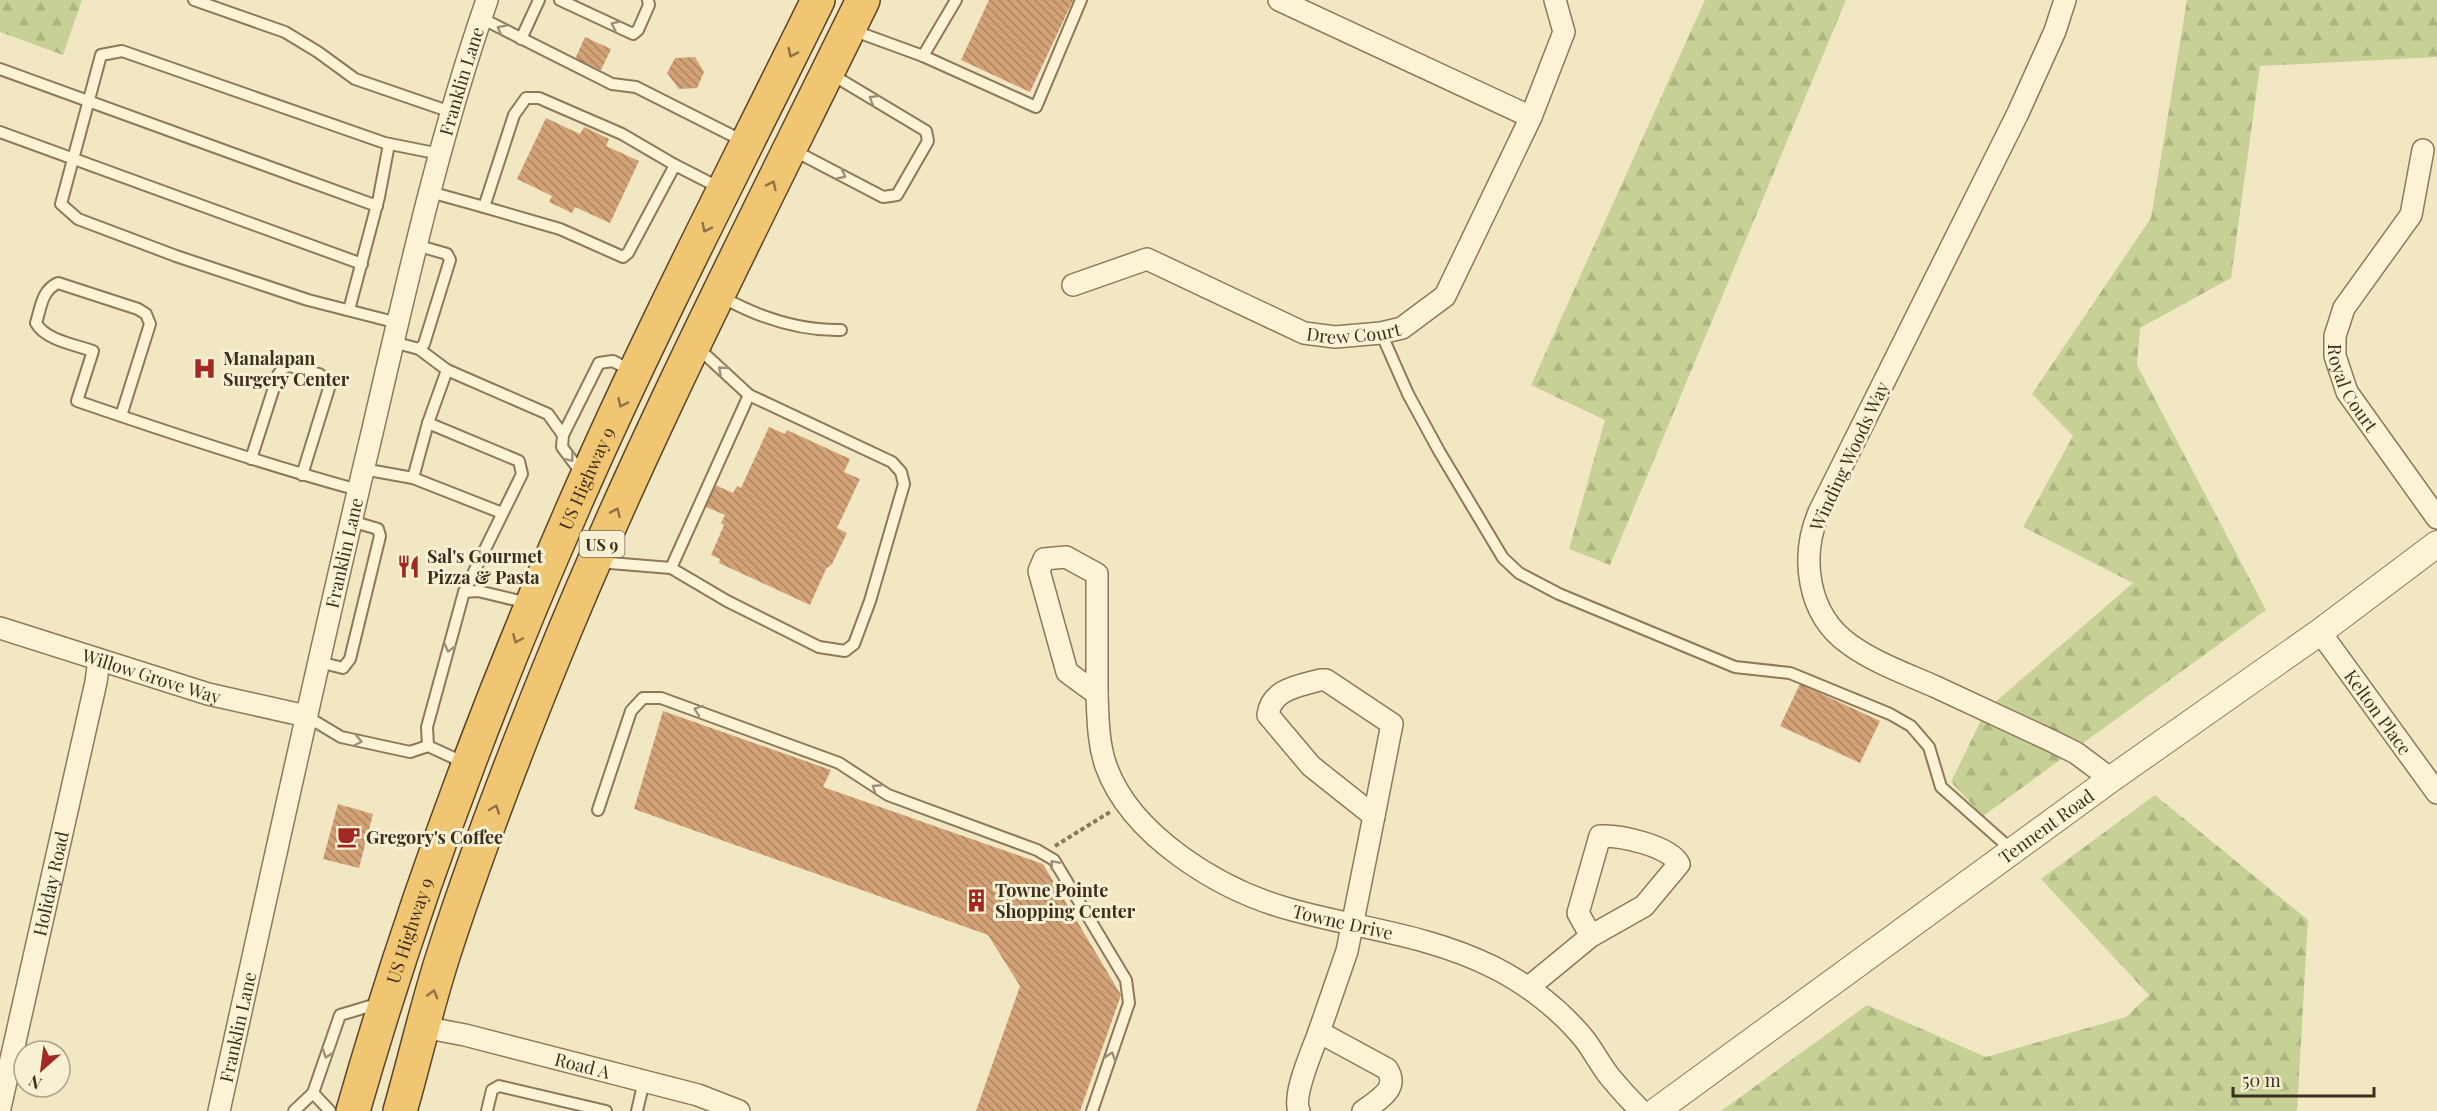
<svg xmlns="http://www.w3.org/2000/svg" width="2437" height="1111" font-family="'Playfair Display',serif">
<defs>
<pattern id="forest-firs" width="22" height="20" patternUnits="userSpaceOnUse" patternTransform="scale(1.5)"><rect width="22" height="20" fill="#c7d196"/><path d="M5 1l3.5 6h-7zM16 11l3.5 6h-7z" fill="#acb481"/></pattern>
<pattern id="building-back-hatch" width="6" height="6" patternUnits="userSpaceOnUse" patternTransform="scale(1.5)"><rect width="6" height="6" fill="#d3a276"/><path d="M-1 5l2 2M0 0l6 6M5-1l2 2" fill="none" stroke="#ac8460"/></pattern>
</defs>
<rect width="100%" height="100%" fill="#f2e7c3"/>
<g fill="url(#forest-firs)">
<polygon points="0,0 82,0 63,55 0,32"/>
<polygon points="1705,0 1846,0 1610,565 1569,549 1605,420 1531,385"/>
<polygon points="2187,0 2437,0 2437,57 2260,66 2231,278 2140,328 2137,365 2266,610 1983,816 1951,782 1986,710 2133,583 2023,527 2073,436 2032,394 2151,218"/>
<polygon points="2155,795 2308,920 2297,1111 1721,1111 1867,1005 1986,1057 2126,1017 2149,995 2041,879"/>
</g>
<g fill="url(#building-back-hatch)">
<polygon points="989,0 1073,0 1030,92 961,60"/>
<polygon points="585,37 611,49 601,70 575,59"/>
<polygon points="695,57 704,72 697,88 679,89 667,73 675,58"/>
<polygon points="546,118 580,134 584,127 609,139 606,146 639,161 610,223 575,207 572,213 549,202 552,196 517,179"/>
<polygon points="769,427 785,434 787,430 850,459 844,472 860,479 837,528 847,533 832,564 826,569 810,605 719,563 720,559 711,555 724,525 721,523 725,515 706,507 710,490 713,490 715,485 733,493 737,486 741,488"/>
<polygon points="1800,684 1880,721 1860,763 1780,726"/>
<polygon points="663,711 831,770 823,787 1043,864 1121,995 1080,1111 976,1111 1020,986 988,935 634,809"/>
<polygon points="338,804 373,814 359,868 323,859"/>
</g>
<g fill="none" stroke-linecap="round" stroke-linejoin="round">
<defs>
<g id="service">
<polyline points="194,0 285,32 318,52 355,79 451,112"/>
<polyline points="560,0 633,34 638,30 649,5 648,0"/>
<polyline points="481,18 612,84 636,87 745,142"/>
<polyline points="852,30 923,56 956,0"/>
<polyline points="521,39 539,0"/>
<polyline points="923,56 1036,107 1081,0"/>
<polyline points="0,69 377,206"/>
<polyline points="0,132 362,264"/>
<polyline points="793,150 883,197 897,195 928,141 926,131 831,74"/>
<polyline points="430,192 484,207 514,115 526,98 539,98 622,134 675,165 722,189"/>
<polyline points="484,207 560,229 623,257 628,253 675,165"/>
<path d="M722,297C760,318 798,331 841,330"/>
<polyline points="349,310 379,197 389,144"/>
<polyline points="398,323 308,300 176,256 78,219 61,204 101,55 122,51 385,143 440,154"/>
<polyline points="1381,333 1408,394 1439,451 1503,558 1519,573 1559,594 1735,667 1790,673 1890,714 1911,726 1929,747 1941,787 2013,851"/>
<polyline points="393,342 419,349 424,344 450,260 447,254 416,245"/>
<polyline points="419,349 447,370"/>
<path d="M121,416L150,324L146,314L138,309L58,283C42,290 41,307 36,323C45,340 76,345 93,351L77,401C170,433 263,464 358,490"/>
<polyline points="251,459 278,375 282,369 289,366 319,374 326,379 329,388 302,475"/>
<polyline points="363,469 413,478 502,513"/>
<polyline points="583,475 562,447 563,435 599,363 613,361 633,372"/>
<polyline points="413,478 428,423"/>
<polyline points="598,562 671,568 727,601 819,647 845,651 854,644 870,601 904,484 901,472 892,462 749,395 697,347"/>
<polyline points="671,568 749,395"/>
<polyline points="464,592 478,591 528,603"/>
<polyline points="319,662 343,668 350,659 380,536 378,529 351,521"/>
<polyline points="306,716 341,737 410,752 428,746 465,763"/>
<polyline points="428,746 427,727 464,592 522,474 519,461 428,423 447,370 548,414 563,435"/>
<polyline points="598,810 631,711 643,698 661,698 839,763 888,795 1037,850 1054,860 1126,980 1129,1003 1092,1111"/>
<polyline points="313,1093 330,1111"/>
<polyline points="294,1111 313,1093 340,1015 380,1003"/>
<polyline points="487,1111 492,1090 499,1086 606,1111"/>
<polyline points="637,1111 644,1081"/>
</g>
<g id="minor">
<polyline points="1279,0 1531,117"/>
<path d="M2065,0L2055,31L2018,113L1819,512C1800,557 1807,614 1849,644C1875,663 1907,674 1936,687C1974,705 2013,723 2052,741L2076,753L2111,779"/>
<path id="s1" d="M2423,150L2411,215L2344,308L2335,336V356L2347,392L2437,518"/>
<path id="s2" d="M1073,285L1147,259L1304,333L1335,337L1381,333L1402,328L1445,296L1531,117L1564,32L1555,0"/>
<polygon points="1066,557 1097,574 1097,694 1067,672 1039,571 1044,559"/>
<path id="s3" d="M0,628L208,694L306,716"/>
<path id="s4" d="M2320,632L2437,793"/>
<path d="M1320,680H1326L1392,724L1374,816L1311,766L1268,715C1271,689 1299,686 1320,680Z"/>
<path id="s5" d="M1097,694C1098,719 1098,743 1106,766C1131,836 1220,890 1289,909C1360,929 1426,934 1493,967C1527,984 1561,1010 1585,1040C1594,1052 1601,1066 1610,1077C1620,1089 1630,1100 1641,1111"/>
<path d="M1600,836C1620,835 1670,846 1679,864L1644,906L1591,936L1578,913Z"/>
<polyline points="1529,987 1591,936"/>
<path id="s6" d="M423,1027L465,1035L698,1095L739,1111"/>
<polyline points="1319,1032 1347,951 1374,816"/>
<path id="s7" d="M0,1108L96,682L99,660"/>
<path id="s8" d="M219,1111C269,885 318,658 372,433C406,287 438,141 487,0"/>
<path d="M1299,1111C1292,1095 1313,1049 1319,1032L1387,1069C1400,1089 1378,1100 1363,1111"/>
</g>
<g id="tertiary">
<path id="s9" d="M1656,1111L2111,779L2320,632L2437,544"/>
</g>
<g id="trunk">
<path id="s10" d="M353,1111C412,905 487,704 573,508C648,336 735,169 818,0"/>
<path d="M400,1111C415,1059 427,1005 444,953C475,857 511,763 549,669C641,441 755,221 863,0"/>
</g>
</defs>
<use href="#service" stroke="#8e7858" stroke-width="14"/>
<use href="#minor" stroke="#8e7858" stroke-width="24"/>
<use href="#tertiary" stroke="#8e7858" stroke-width="28"/>
<use href="#trunk" stroke="#5b452c" stroke-width="36"/>
<polyline stroke="#8e7858" stroke-width="4" stroke-dasharray="4.5 3" stroke-linecap="butt" points="1055,846 1110,812"/>
<use href="#service" stroke="#fcf3d7" stroke-width="10"/>
<use href="#minor" stroke="#fcf3d7" stroke-width="21"/>
<use href="#tertiary" stroke="#fcf3d7" stroke-width="26"/>
<use href="#trunk" stroke="#f0c672" stroke-width="33"/>
</g>
<defs><path id="oneway-chevron" d="M-2-3.5L2.5 0L-2 3.5" fill="none" stroke-width="1.6" stroke-linecap="round" stroke-linejoin="round" transform="scale(1.5)"/></defs>
<g stroke="#9c907a">
<use href="#oneway-chevron" transform="translate(615 25) rotate(-155)"/>
<use href="#oneway-chevron" transform="translate(501 29) rotate(-153)"/>
<use href="#oneway-chevron" transform="translate(873 99) rotate(-149)"/>
<use href="#oneway-chevron" transform="translate(842 175) rotate(27)"/>
<use href="#oneway-chevron" transform="translate(722 370) rotate(-138)"/>
<use href="#oneway-chevron" transform="translate(570 458) rotate(52)"/>
<use href="#oneway-chevron" transform="translate(449 648) rotate(105)"/>
<use href="#oneway-chevron" transform="translate(698 710) rotate(-160)"/>
<use href="#oneway-chevron" transform="translate(358 741) rotate(12)"/>
<use href="#oneway-chevron" transform="translate(876 788) rotate(-147)"/>
<use href="#oneway-chevron" transform="translate(1054 864) rotate(-131)"/>
<use href="#oneway-chevron" transform="translate(327 1054) rotate(109)"/>
<use href="#oneway-chevron" transform="translate(1111 1056) rotate(-71)"/>
</g>
<g stroke="#8e7243">
<use href="#oneway-chevron" transform="translate(792 53) rotate(116)"/>
<use href="#oneway-chevron" transform="translate(772 185) rotate(-64)"/>
<use href="#oneway-chevron" transform="translate(706 228) rotate(116)"/>
<use href="#oneway-chevron" transform="translate(622 403) rotate(115)"/>
<use href="#oneway-chevron" transform="translate(616 512) rotate(-66)"/>
<use href="#oneway-chevron" transform="translate(517 639) rotate(113)"/>
<use href="#oneway-chevron" transform="translate(495 809) rotate(-70)"/>
<use href="#oneway-chevron" transform="translate(433 994) rotate(-75)"/>
</g>
<defs>
<symbol id="hospital-bare" viewBox="-9 -9 18 18"><path d="M-5-5h3v3.5h4V-5h3V5h-3V1.5h-4V5h-3Z" fill="#a22922" stroke="#f8f0d3" stroke-width="2.5" paint-order="stroke"/></symbol>
<symbol id="restaurant-bare" viewBox="-9 -9 18 18"><path d="M-5-6h1v4h1v-4h1v4h1v-4h1v5L-1.5 .5V6h-2V.5L-5-1ZM5-6V6H3V1.5H1.5Q1.5-4 5-6Z" fill="#a22922" stroke="#f8f0d3" stroke-width="2.5" paint-order="stroke"/></symbol>
<symbol id="cafe-bare" viewBox="-9 -9 18 18"><path d="M-5.5-4.5H6V0H3Q3 3.5 0 3.5H-2.5Q-5.5 3.5-5.5 0ZM3-3.2v2h1.7v-2ZM-6 4.5H4V6H-6Z" fill="#a22922" stroke="#f8f0d3" stroke-width="2.5" paint-order="stroke"/></symbol>
<symbol id="building-bare" viewBox="-9 -9 18 18"><path d="M-4-6H4V6H1V3H-1V6H-4ZM-2.5-4.3h1.7v1.8h-1.7ZM.8-4.3h1.7v1.8H.8ZM-2.5-1h1.7V.8h-1.7ZM.8-1h1.7V.8H.8Z" fill="#a22922" stroke="#f8f0d3" stroke-width="2.5" paint-order="stroke"/></symbol>
</defs>
<g fill-rule="evenodd">
<use href="#hospital-bare" x="188" y="352" width="33" height="33"/>
<use href="#restaurant-bare" x="392" y="550" width="33" height="33"/>
<use href="#cafe-bare" x="332" y="820" width="33" height="33"/>
<use href="#building-bare" x="960" y="884" width="33" height="33"/>
</g>
<g text-anchor="middle" dominant-baseline="central" stroke-width="6" stroke-linejoin="round" paint-order="stroke">
<rect fill="#f8f0d3" stroke="#756854" stroke-width="1.5" x="579.5" y="531" width="45" height="26" rx="4.5"/>
<g font-size="16" font-weight="bold" fill="#3d2e1d">
<text x="602" y="544">US 9</text>
</g>
<g font-size="18" fill="#3d2e1d" stroke="#f8f0d3">
<text stroke="none"><textPath href="#s8" startOffset="1058">Franklin Lane</textPath></text>
<text stroke="none"><textPath href="#s2" startOffset="302">Drew Court</textPath></text>
<text stroke="none"><textPath href="#s1" startOffset="266">Royal Court</textPath></text>
<text transform="translate(1849 456) rotate(-65)">Winding Woods Way</text>
<text stroke="none"><textPath href="#s10" startOffset="675">US Highway 9</textPath></text>
<text stroke="none"><textPath href="#s8" startOffset="572">Franklin Lane</textPath></text>
<text stroke="none"><textPath href="#s3" startOffset="159">Willow Grove Way</textPath></text>
<text stroke="none"><textPath href="#s4" startOffset="99">Kelton Place</textPath></text>
<text stroke="none"><textPath href="#s9" startOffset="483">Tennent Road</textPath></text>
<text stroke="none"><textPath href="#s7" startOffset="230">Holiday Road</textPath></text>
<text stroke="none"><textPath href="#s5" startOffset="368">Towne Drive</textPath></text>
<text stroke="none"><textPath href="#s10" startOffset="189">US Highway 9</textPath></text>
<text stroke="none"><textPath href="#s8" startOffset="86">Franklin Lane</textPath></text>
<text stroke="none"><textPath href="#s6" startOffset="164">Road A</textPath></text>
</g>
<g font-size="18" font-weight="bold" fill="#3d2e1d" stroke="#f8f0d3" text-anchor="start">
<text x="223" y="358">Manalapan<tspan x="223" dy="21">Surgery Center</tspan></text>
<text x="427" y="556">Sal's Gourmet<tspan x="427" dy="21">Pizza &amp; Pasta</tspan></text>
<text x="366" y="837">Gregory's Coffee</text>
<text x="995" y="890">Towne Pointe<tspan x="995" dy="21">Shopping Center</tspan></text>
</g>
</g>
<g transform="translate(42 1069) rotate(208)"><circle r="28" fill="#f8f0d3" stroke="#ada28a" stroke-width="1.5"/>
<path d="M0-4.5L10 22L0 15L-10 22Z" fill="#a22922"/>
<text y="-9" font-size="16" font-weight="bold" text-anchor="middle" fill="#3d2e1d">N</text>
</g>
<path d="M2233 1087v9h141v-9" fill="none" stroke="#3d2e1d" stroke-width="3"/>
<text x="2242" y="1087" font-size="18" fill="#3d2e1d" stroke="#f8f0d3" stroke-width="4.5" paint-order="stroke">50 m</text>
</svg>
